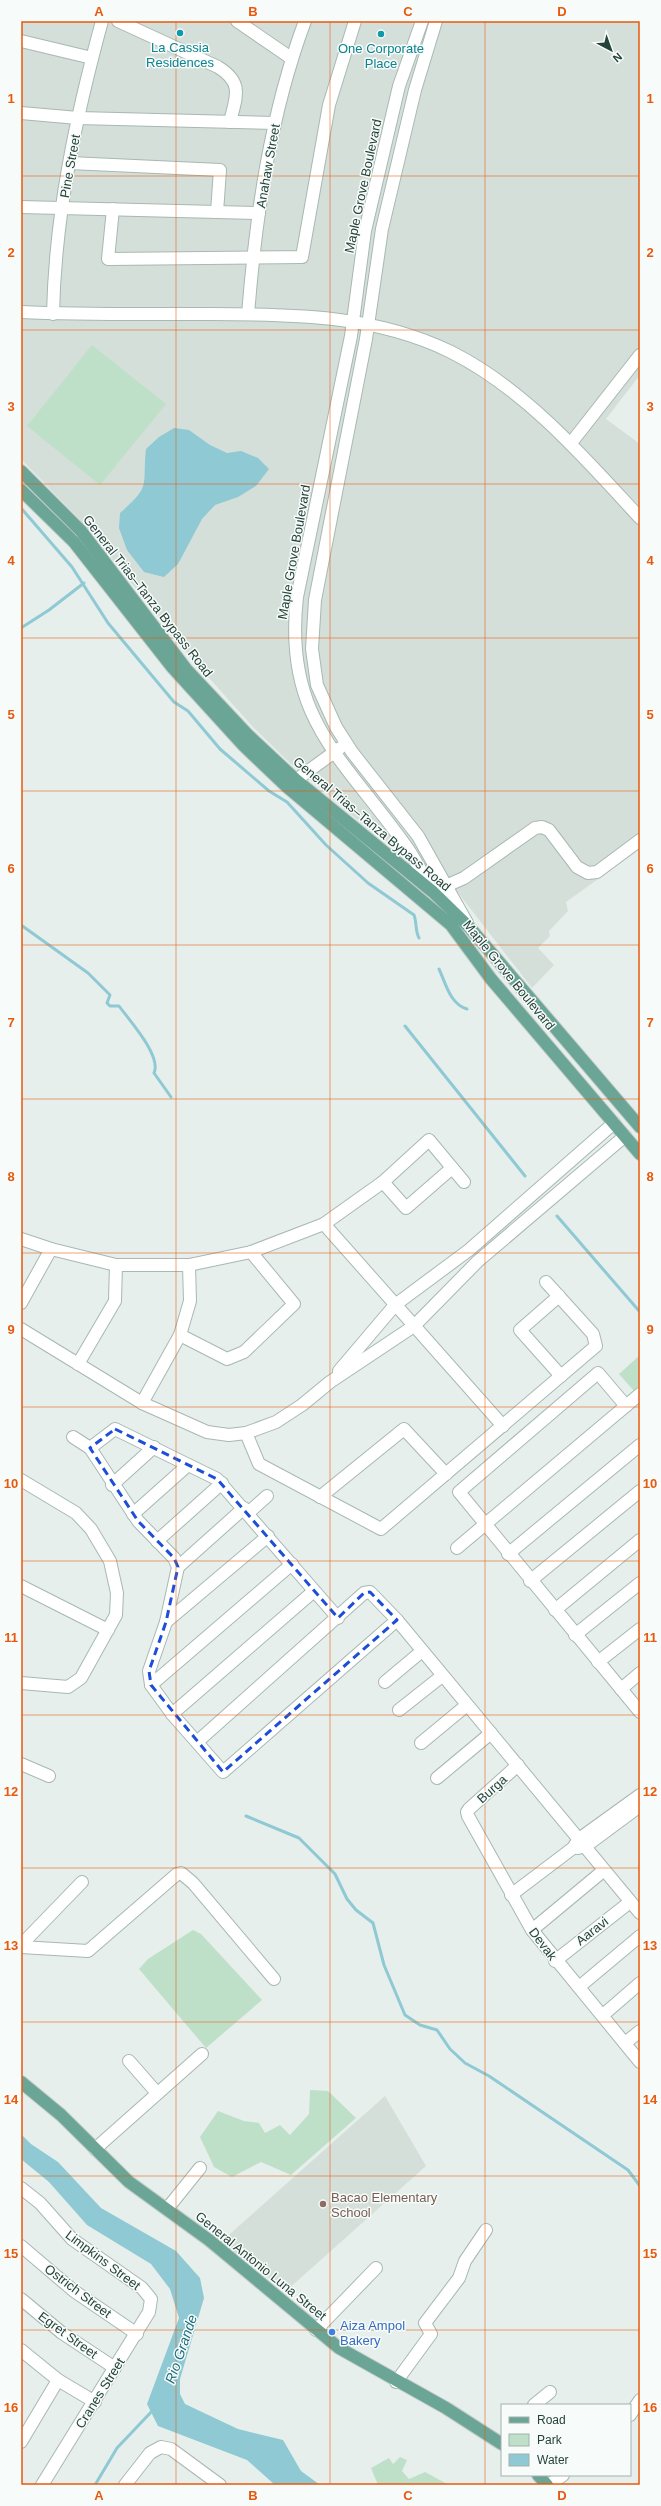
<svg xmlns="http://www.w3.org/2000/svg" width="661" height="2506" font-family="Helvetica,sans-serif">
<rect width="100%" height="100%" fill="#e6efeb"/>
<g fill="#d4dfda">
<polygon points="21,21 640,21 640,375 606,419 640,444 640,849 566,902 568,911 549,931 550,936 538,948 554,965 532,988 456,890 366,827 291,764 253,727 192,659 84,524 21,459"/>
<polygon points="385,2096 426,2166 286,2291 221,2242"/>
</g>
<g fill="#bfe0c8">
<polygon points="92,345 166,404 100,485 27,426"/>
<polygon points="640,1355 640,1387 635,1392 619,1374"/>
<polygon points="193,1930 201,1934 262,2000 206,2048 139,1969 148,1959"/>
<polygon points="310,2090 328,2091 356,2118 291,2175 261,2162 232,2177 214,2167 200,2137 218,2111 244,2121 259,2123 265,2133 280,2125 290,2135 309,2114"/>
<polygon points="400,2457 407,2460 402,2471 409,2479 425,2472 449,2485 378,2485 371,2468 389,2458 393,2464"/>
</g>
<g fill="#8ec9d4">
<path d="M174,428L189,430L210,445L227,453L241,451L258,458L269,469L256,486L238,497L215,505L202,519L178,564L164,577L144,572L127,550L119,528L120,513C152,485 142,487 146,449L159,437Z"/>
<polygon points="21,2134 31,2144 58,2162 101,2208 176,2251 200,2278 204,2298 180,2379 180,2394 185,2404 238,2429 283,2440 301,2471 320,2485 275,2485 247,2460 158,2426 147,2404 179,2318 170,2289 151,2264 87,2225 49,2182 21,2159"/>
</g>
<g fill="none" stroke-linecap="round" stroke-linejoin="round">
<g stroke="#8ec9d4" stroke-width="3">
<path d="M21,508L72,567L108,623L174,702L188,711L220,749L269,791L287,802L326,845L368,883L414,915C417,923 415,931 419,938"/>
<polyline points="21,628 49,610 84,583"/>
<path d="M21,925L88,973L110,995L107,1003L110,1006H119C129,1020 162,1056 154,1073L171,1097"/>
<path d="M439,969C446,984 450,1004 467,1009"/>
<polyline points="405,1026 525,1176"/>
<polyline points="557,1216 640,1312"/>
<polyline points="246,1816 299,1838 335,1874 347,1899 356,1910 373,1923 384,1965 405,2015 420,2025 437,2030 450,2049 465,2063 489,2076 628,2170 640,2186"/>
<polyline points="95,2485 117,2448 154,2409"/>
</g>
<defs>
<g id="minor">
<path d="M118,21L218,67C244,83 236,97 230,122"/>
<polyline points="237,21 291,58"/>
<path d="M422,21L399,86L365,231L351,336L297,597C283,720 345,759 408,849C417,862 424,877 432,891"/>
<polyline points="436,21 415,90 382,229 366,339 315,600 312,649 317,685 336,727 352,752 418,836 467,923"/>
<polyline points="21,41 92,58"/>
<polyline points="21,113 78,118 275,123"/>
<polyline points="70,163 220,170 217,212"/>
<polyline points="21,207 259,213"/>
<polyline points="113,209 108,259 302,257 329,105 355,21"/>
<path d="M21,312C84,315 148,314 211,314C293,314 376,315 451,352C525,389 585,458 640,518"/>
<path d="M53,314C55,215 76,116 102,21"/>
<path d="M248,314C256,215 270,115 305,21"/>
<polyline points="571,443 640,355"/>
<polyline points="296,780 340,748"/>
<polyline points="439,889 464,878 535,828 542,827 549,830 577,867 588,873 597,872 640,840"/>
<polyline points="383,1182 406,1208 452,1168"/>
<polyline points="324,1224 503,1426"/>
<polyline points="21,1239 51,1249 116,1265 189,1265 251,1252 324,1224 383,1182 429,1140 464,1182"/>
<polyline points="559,1296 520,1330 561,1376"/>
<polyline points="21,1303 51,1249"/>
<polyline points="21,1329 142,1403 207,1432 229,1435 246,1433 276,1422 302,1405 330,1382 414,1326 478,1261 625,1136"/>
<polyline points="180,1335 227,1359 244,1352 294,1304 251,1252"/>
<polyline points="78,1364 115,1301 116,1265"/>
<polyline points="339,1371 395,1305 469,1250 614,1123"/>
<polyline points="142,1403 180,1335 190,1301 189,1265"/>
<polyline points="626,1406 598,1373 459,1492 640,1712"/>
<polyline points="246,1433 259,1464 381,1529 596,1346 593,1334 546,1282"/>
<polyline points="73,1437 90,1448"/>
<polyline points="21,1480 76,1513 91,1529 110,1561 117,1593 116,1615 81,1678 68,1687 21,1683"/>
<polyline points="112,1485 154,1447"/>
<polyline points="320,1497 404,1429 446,1474"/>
<polyline points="248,1513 267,1496"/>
<polyline points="133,1514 188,1465"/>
<polyline points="157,1541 222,1483"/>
<polyline points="457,1548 640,1394"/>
<polyline points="508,1554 640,1445"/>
<polyline points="178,1567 244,1508"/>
<polyline points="530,1581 640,1491"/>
<polyline points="21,1586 108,1630"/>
<polyline points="555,1610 640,1540"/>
<polyline points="338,1618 217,1479 115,1429 90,1448 138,1521 174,1558 178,1567 166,1622 149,1671 151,1685 172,1714 223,1772 397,1620"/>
<polyline points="166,1622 268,1536"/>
<polyline points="575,1635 640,1583"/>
<polyline points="598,1662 640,1629"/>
<polyline points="385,1682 422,1651"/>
<polyline points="151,1685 292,1564"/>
<polyline points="621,1689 640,1673"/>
<polyline points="399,1710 442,1676"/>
<polyline points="172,1714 314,1591"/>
<polyline points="197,1742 364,1593 370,1592 397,1620 640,1913"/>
<polyline points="421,1743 467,1705"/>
<polyline points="21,1764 49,1776"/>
<polyline points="518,1765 469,1809 467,1812 468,1816 532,1930 640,2062"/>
<polyline points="437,1778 491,1733"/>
<polyline points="578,1848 586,1846 640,1806"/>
<polyline points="511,1895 573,1848 579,1839 640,1795"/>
<polyline points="532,1930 603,1871"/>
<polyline points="21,1945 82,1882"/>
<polyline points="21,1947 88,1951 177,1874 181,1873 193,1883 274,1979"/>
<polyline points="555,1961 630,1902"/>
<polyline points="579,1987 640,1936"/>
<polyline points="603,2015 640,1983"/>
<polyline points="625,2043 640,2031"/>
<polyline points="129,2061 157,2093"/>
<polyline points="95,2149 202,2054"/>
<polyline points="21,2188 40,2203 72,2239 142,2288 151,2299 149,2312 42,2485"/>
<polyline points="167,2209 200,2168"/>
<polyline points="21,2246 74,2291 137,2334"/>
<polyline points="21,2299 62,2333 115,2368"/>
<polyline points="316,2330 376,2268"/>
<polyline points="21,2350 58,2380 95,2402"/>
<polyline points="396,2382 431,2334 425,2323 459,2278 465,2261 486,2230"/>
<polyline points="534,2405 550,2392"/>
<polyline points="630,2415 640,2400"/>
<polyline points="21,2442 58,2380"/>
<polyline points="125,2485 150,2453 161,2447 171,2449 220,2485"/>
<polyline points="549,2485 563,2475"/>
</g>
<g id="major">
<polyline points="21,471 81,531 186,669 248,735 296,780 433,892 470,928 640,1127"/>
<polyline points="21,490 74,542 172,667 244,746 287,787 451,925 491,979 640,1154"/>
<polyline points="21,2082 61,2115 129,2182 209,2240 339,2348 446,2408 502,2444"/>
<polyline points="538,2475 547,2485"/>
</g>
</defs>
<use href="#minor" stroke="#a8b8b2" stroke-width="14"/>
<use href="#major" stroke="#c2cac8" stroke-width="14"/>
<use href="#minor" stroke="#fff" stroke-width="12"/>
<use href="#major" stroke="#6aa596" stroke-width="12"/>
</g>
<path fill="none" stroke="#1d4ed8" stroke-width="3" stroke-dasharray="8 5" stroke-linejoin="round" d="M115,1429L217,1479L338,1618L364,1593L370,1592L397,1620L223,1772L151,1685L149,1671L166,1622L178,1567L174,1558L138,1521L90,1448Z"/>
<path fill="none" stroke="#e8590c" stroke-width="1" stroke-opacity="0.55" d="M176,21V2485M330,21V2485M485,21V2485M21,176H640M21,330H640M21,484H640M21,638H640M21,791H640M21,945H640M21,1099H640M21,1253H640M21,1407H640M21,1561H640M21,1715H640M21,1868H640M21,2022H640M21,2176H640M21,2330H640"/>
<g fill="#0f9aa8" stroke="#f7fbf9" stroke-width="1.5">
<circle cx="180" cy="33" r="4"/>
<circle cx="381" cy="34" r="4"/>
</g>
<circle fill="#8d6e63" stroke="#f7fbf9" stroke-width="1.5" cx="323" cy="2204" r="4"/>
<circle fill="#3f7fe0" stroke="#f7fbf9" stroke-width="1.5" cx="332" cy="2332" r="4"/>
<g text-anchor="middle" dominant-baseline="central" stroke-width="3" stroke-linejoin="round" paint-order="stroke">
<g font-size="13" fill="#0d838f" stroke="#f7fbf9">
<text x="180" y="47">La Cassia<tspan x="180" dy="15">Residences</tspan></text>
<text x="381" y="48">One Corporate<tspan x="381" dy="15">Place</tspan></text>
</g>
<g font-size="13" fill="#24423a" stroke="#f7fbf9">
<text transform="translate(70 166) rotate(-80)">Pine Street</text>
<text transform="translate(268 166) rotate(-80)">Anahaw Street</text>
<text transform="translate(363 186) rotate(-78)">Maple Grove Boulevard</text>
<text transform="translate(294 552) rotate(-80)">Maple Grove Boulevard</text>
<text transform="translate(148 596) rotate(52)">General Trias–Tanza Bypass Road</text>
<text transform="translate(372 824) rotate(40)">General Trias–Tanza Bypass Road</text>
<text transform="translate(509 975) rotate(51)">Maple Grove Boulevard</text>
<text transform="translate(492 1789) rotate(-42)">Burga</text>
<text transform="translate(592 1931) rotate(-38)">Aaravi</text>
<text transform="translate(543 1944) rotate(53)">Devak</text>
<text transform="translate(103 2260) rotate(37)">Limpkins Street</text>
<text transform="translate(261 2266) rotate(39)">General Antonio Luna Street</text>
<text transform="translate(78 2291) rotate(37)">Ostrich Street</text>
<text transform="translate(68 2335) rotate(36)">Egret Street</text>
<text transform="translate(100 2393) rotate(-58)">Cranes Street</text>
</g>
<g font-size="13" fill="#785e54" stroke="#f7fbf9" text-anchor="start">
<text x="331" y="2197">Bacao Elementary<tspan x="331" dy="15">School</tspan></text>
</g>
<g font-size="13" fill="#366cbe" stroke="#f7fbf9" text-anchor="start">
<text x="340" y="2325">Aiza Ampol<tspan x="340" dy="15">Bakery</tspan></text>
</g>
<g font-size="14" font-style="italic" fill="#1c6f80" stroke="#f7fbf9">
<text transform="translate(181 2349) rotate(-71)">Rio Grande</text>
</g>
</g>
<rect width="661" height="2506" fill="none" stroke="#f7fbf9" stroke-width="44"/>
<rect x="501" y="2404" width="130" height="72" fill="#f7fbf9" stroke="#a3b1ad"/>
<rect x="509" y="2417" width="20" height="6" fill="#6aa596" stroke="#a3b1ad"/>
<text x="537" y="2424" font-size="12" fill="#24423a">Road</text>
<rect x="509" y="2434" width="20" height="12" fill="#bfe0c8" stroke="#a3b1ad"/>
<text x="537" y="2444" font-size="12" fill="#24423a">Park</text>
<rect x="509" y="2454" width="20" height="12" fill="#8ec9d4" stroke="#a3b1ad"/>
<text x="537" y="2464" font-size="12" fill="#24423a">Water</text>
<g transform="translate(611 50) rotate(139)" stroke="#f7fbf9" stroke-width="3" paint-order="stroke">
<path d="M0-3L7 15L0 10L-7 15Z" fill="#24423a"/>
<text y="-6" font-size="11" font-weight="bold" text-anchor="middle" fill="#24423a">N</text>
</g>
<rect x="22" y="22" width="617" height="2462" fill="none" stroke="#e8590c" stroke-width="1.5"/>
<g font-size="13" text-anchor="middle" font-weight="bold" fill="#e8590c">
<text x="99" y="16">A</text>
<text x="253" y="16">B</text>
<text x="408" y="16">C</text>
<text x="562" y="16">D</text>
<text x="11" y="103">1</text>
<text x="650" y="103">1</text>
<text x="11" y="257">2</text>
<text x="650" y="257">2</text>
<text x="11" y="411">3</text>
<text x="650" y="411">3</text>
<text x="11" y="565">4</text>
<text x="650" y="565">4</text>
<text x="11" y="719">5</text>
<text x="650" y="719">5</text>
<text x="11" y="873">6</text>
<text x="650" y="873">6</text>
<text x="11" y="1027">7</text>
<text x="650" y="1027">7</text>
<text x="11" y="1181">8</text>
<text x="650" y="1181">8</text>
<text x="11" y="1334">9</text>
<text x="650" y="1334">9</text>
<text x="11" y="1488">10</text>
<text x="650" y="1488">10</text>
<text x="11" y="1642">11</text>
<text x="650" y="1642">11</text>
<text x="11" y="1796">12</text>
<text x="650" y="1796">12</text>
<text x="11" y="1950">13</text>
<text x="650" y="1950">13</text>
<text x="11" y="2104">14</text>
<text x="650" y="2104">14</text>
<text x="11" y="2258">15</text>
<text x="650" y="2258">15</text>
<text x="11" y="2412">16</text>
<text x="650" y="2412">16</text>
<text x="99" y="2500">A</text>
<text x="253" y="2500">B</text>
<text x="408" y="2500">C</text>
<text x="562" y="2500">D</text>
</g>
</svg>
